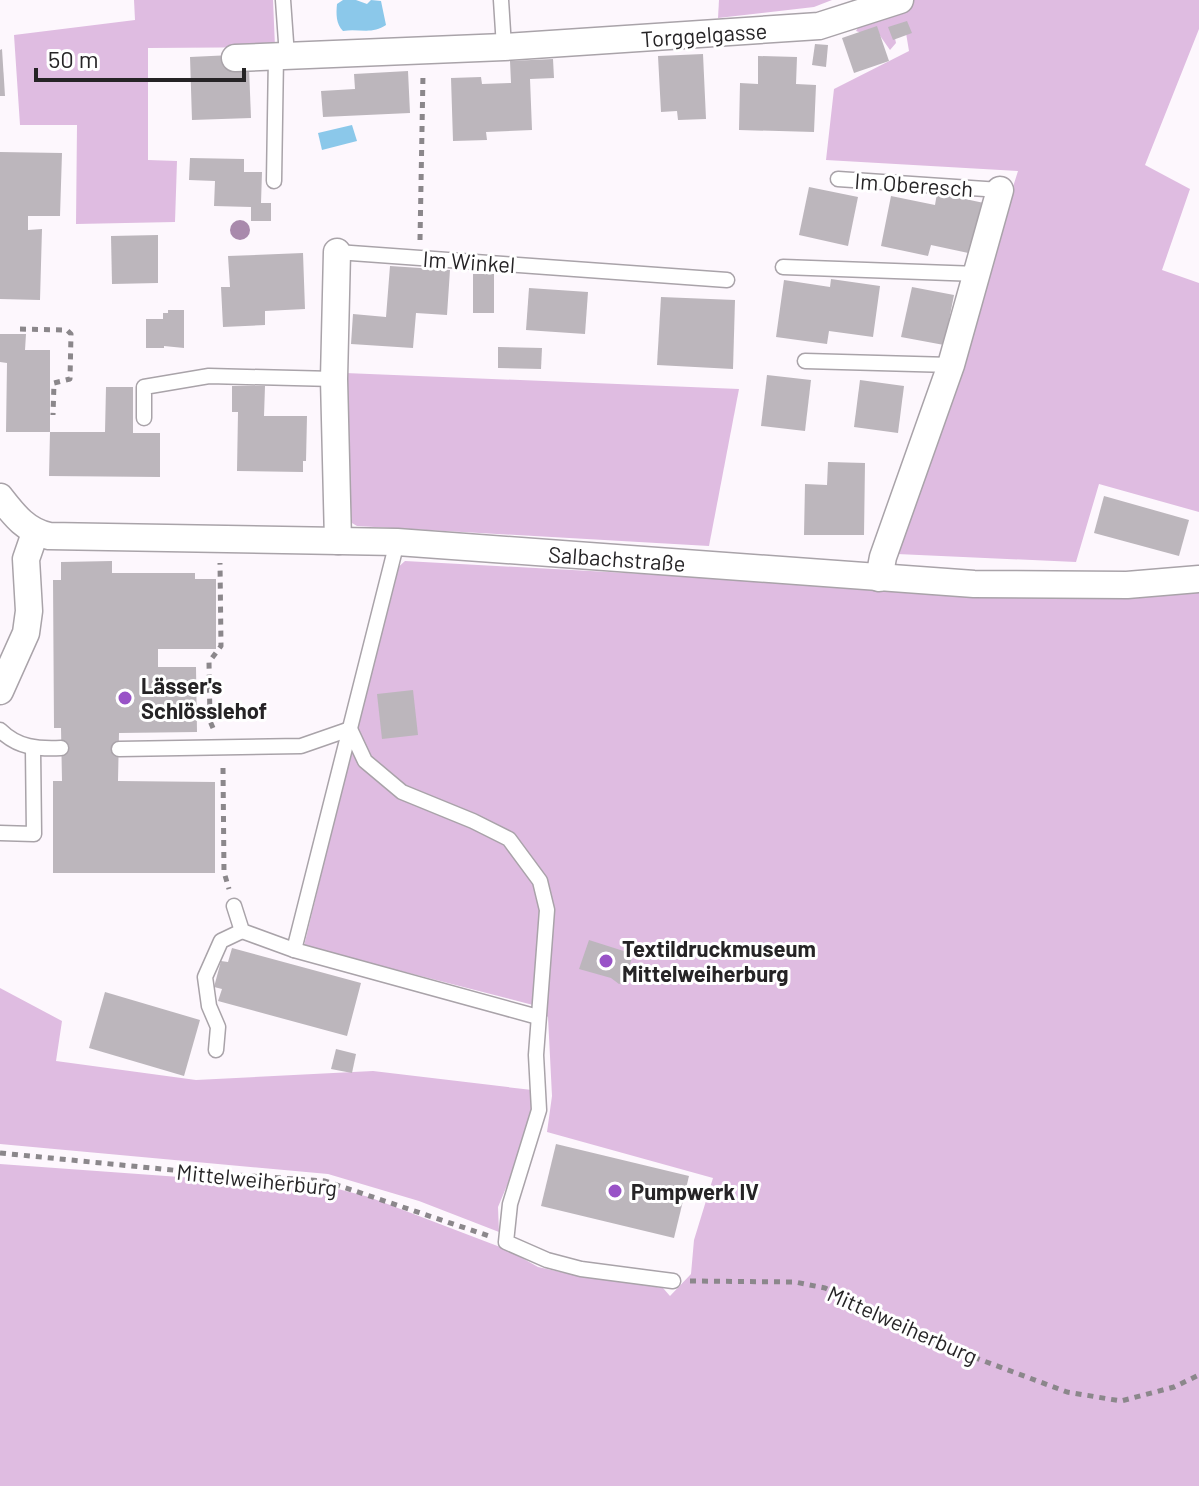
<svg xmlns="http://www.w3.org/2000/svg" width="1199" height="1486" font-family="Barlow,sans-serif">
<rect width="100%" height="100%" fill="#fdf7fd"/>
<g fill="#dfbce1">
<polygon points="134,0 273,0 275,47 148,48 148,160 177,161 175,222 76,224 77,125 20,125 14,35 135,20"/>
<polygon points="719,0 832,0 814,7 718,18"/>
<polygon points="895,0 1199,0 1199,29 1145,165 1190,189 1162,270 1199,283 1199,512 1099,484 1076,562 897,554 1018,171 826,160 834,89 909,51 905,27 893,29 896,43 890,50 876,30 865,34 856,31 872,3"/>
<polygon points="345,373 739,389 709,546 357,526 347,520"/>
<polygon points="405,561 979,592 1199,590 1199,1486 0,1486 0,1164 334,1188 369,1197 508,1250 538,1267 574,1275 663,1288 670,1296 691,1274 694,1240 713,1178 547,1132 552,1096 548,1017 533,1005 304,946 395,570"/>
<polygon points="0,988 62,1021 56,1061 196,1080 373,1071 532,1090 533,1112 526,1140 498,1207 499,1232 419,1201 328,1174 0,1144"/>
</g>
<g fill="#8bc8ea">
<path d="M343,0H356L367,4L371,0L381,1L386,25C372,35 358,28 343,31C336,24 336,14 337,4Z"/>
<polygon points="352,125 357,141 322,150 318,133"/>
</g>
<g fill="#bcb6bc">
<polygon points="907,21 912,33 893,40 888,27"/>
<polygon points="877,26 889,61 854,73 842,38"/>
<polygon points="815,44 828,45 826,67 812,65"/>
<polygon points="2,49 5,96 0,96 0,50"/>
<polygon points="703,54 706,119 678,120 677,111 661,112 658,56"/>
<polygon points="232,55 249,68 251,118 192,120 190,57"/>
<polygon points="758,56 797,57 796,84 816,85 814,132 739,130 740,83 758,84"/>
<polygon points="553,59 554,78 530,79 532,130 486,132 487,140 453,141 451,78 481,77 482,84 511,83 510,61"/>
<polygon points="408,71 410,113 323,117 321,91 355,89 354,74"/>
<polygon points="0,152 62,153 60,216 28,216 28,230 42,229 40,300 0,299"/>
<polygon points="190,158 244,159 244,172 262,172 261,203 271,203 271,221 251,221 251,207 214,206 215,181 189,180"/>
<polygon points="809,187 858,197 848,246 799,235"/>
<polygon points="937,193 984,203 973,254 931,245 928,256 881,246 891,196 935,205"/>
<polygon points="158,235 158,283 112,284 111,236"/>
<polygon points="303,253 305,309 265,311 265,325 223,327 221,287 230,287 228,256"/>
<polygon points="390,266 450,270 447,315 416,313 413,348 351,344 353,314 386,317"/>
<rect x="473" y="274" width="21" height="39"/>
<polygon points="831,279 880,286 873,337 829,331 827,344 776,337 784,280 830,287"/>
<polygon points="912,287 954,295 944,345 901,337"/>
<polygon points="529,288 588,292 585,334 526,330"/>
<polygon points="661,297 735,300 733,369 657,365"/>
<polygon points="168,310 184,310 184,348 164,346 164,348 146,348 146,319 163,319 163,313 168,313"/>
<polygon points="0,334 26,334 25,350 50,350 50,432 6,432 7,363 0,362"/>
<polygon points="498,347 542,348 541,369 498,368"/>
<polygon points="767,375 811,380 805,431 761,426"/>
<polygon points="860,380 904,386 898,433 854,427"/>
<polygon points="232,386 265,386 264,416 307,416 306,461 303,461 303,472 237,471 238,412 232,412"/>
<polygon points="106,387 133,387 133,433 160,433 160,477 49,476 50,432 105,432"/>
<polygon points="828,462 865,463 864,535 804,535 805,484 827,485"/>
<polygon points="1104,496 1189,520 1179,556 1094,533"/>
<polygon points="112,561 112,573 195,573 195,579 216,579 216,649 158,649 158,667 196,667 197,732 119,733 118,781 215,782 215,873 53,873 53,781 62,781 61,728 54,728 53,580 61,580 61,562"/>
<polygon points="413,690 418,735 382,739 377,694"/>
<polygon points="589,940 633,954 625,982 619,984 611,978 579,969"/>
<polygon points="232,948 361,983 347,1036 218,1001 222,989 214,987 221,961 228,962"/>
<polygon points="105,992 200,1020 184,1076 89,1048"/>
<polygon points="336,1049 356,1054 352,1073 331,1069"/>
<polygon points="556,1144 689,1176 674,1238 541,1206"/>
</g>
<g fill="none" stroke-linecap="round" stroke-linejoin="round">
<defs>
<g id="lane">
<polyline points="283,0 287,56"/>
<polyline points="501,0 504,47"/>
<polyline points="838,179 1000,190"/>
<polyline points="274,181 276,56"/>
<polyline points="337,252 727,280"/>
<polyline points="783,267 978,274"/>
<polyline points="805,361 951,365"/>
<polyline points="144,418 144,387 209,376 334,379"/>
<polyline points="350,729 365,761 402,792 473,821 509,839 540,881 547,910 536,1055 539,1110 510,1204 506,1242 547,1260 581,1269 673,1281"/>
<path d="M0,730C18,748 38,749 61,748"/>
<polyline points="119,749 301,746 350,729"/>
<polyline points="0,833 34,834 33,749"/>
<polyline points="234,906 242,931 294,950 538,1017"/>
<polyline points="294,950 397,542"/>
<polyline points="216,1050 218,1027 209,1006 205,977 221,941 242,931"/>
</g>
<g id="street">
<polyline points="235,58 504,47 819,26 900,0"/>
<polyline points="337,252 334,379 338,541"/>
<path d="M0,497C14,515 26,531 49,536L397,542L974,584L1127,585L1199,579"/>
<polyline points="879,578 883,557 951,365 1000,190"/>
<polyline points="0,691 26,633 29,611 26,559 35,533"/>
</g>
</defs>
<use href="#lane" stroke="#a9a3a9" stroke-width="17"/>
<use href="#street" stroke="#a9a3a9" stroke-width="29"/>
<g stroke="#8b878b" stroke-width="5" stroke-dasharray="6 6" stroke-linecap="butt">
<polyline points="420,240 423,74"/>
<polyline points="20,329 67,330 71,334 70,379 54,383 53,415"/>
<polyline points="213,728 210,721 209,662 221,646 220,563"/>
<polyline points="223,768 224,872 229,889"/>
<polyline points="0,1153 192,1172 325,1181 489,1236"/>
<polyline points="690,1281 795,1282 825,1288 949,1348 1067,1392 1121,1401 1174,1387 1199,1375"/>
</g>
<use href="#lane" stroke="#fff" stroke-width="14"/>
<use href="#street" stroke="#fff" stroke-width="26"/>
</g>
<circle fill="#a98aac" cx="240" cy="230" r="10"/>
<g fill="#9953c7" stroke="#fff" stroke-width="3">
<circle cx="125" cy="698" r="8"/>
<circle cx="606" cy="961" r="8"/>
<circle cx="615" cy="1191" r="8"/>
</g>
<g text-anchor="middle" dominant-baseline="central" stroke-width="6" stroke-linejoin="round" paint-order="stroke">
<g font-size="22" fill="#262426" stroke="#fff">
<text transform="translate(704 34) rotate(-4)">Torggelgasse</text>
<text transform="translate(914 184) rotate(4)">Im Oberesch</text>
<text transform="translate(469 261) rotate(4)">Im Winkel</text>
<text transform="translate(617 558) rotate(4)">Salbachstraße</text>
<text transform="translate(257 1179) rotate(6)">Mittelweiherburg</text>
<text transform="translate(903 1324) rotate(24)">Mittelweiherburg</text>
</g>
<g font-size="22" font-weight="bold" fill="#262426" stroke="#fff" text-anchor="start">
<text x="141" y="685">Lässer's<tspan x="141" dy="25">Schlösslehof</tspan></text>
<text x="622" y="948">Textildruckmuseum<tspan x="622" dy="25">Mittelweiherburg</tspan></text>
<text x="631" y="1191">Pumpwerk IV</text>
</g>
</g>
<path d="M36 68v12h208v-12" fill="none" stroke="#262426" stroke-width="4"/>
<text x="48" y="68" font-size="24" fill="#262426" stroke="#ffffff" stroke-width="6" paint-order="stroke">50 m</text>
</svg>
